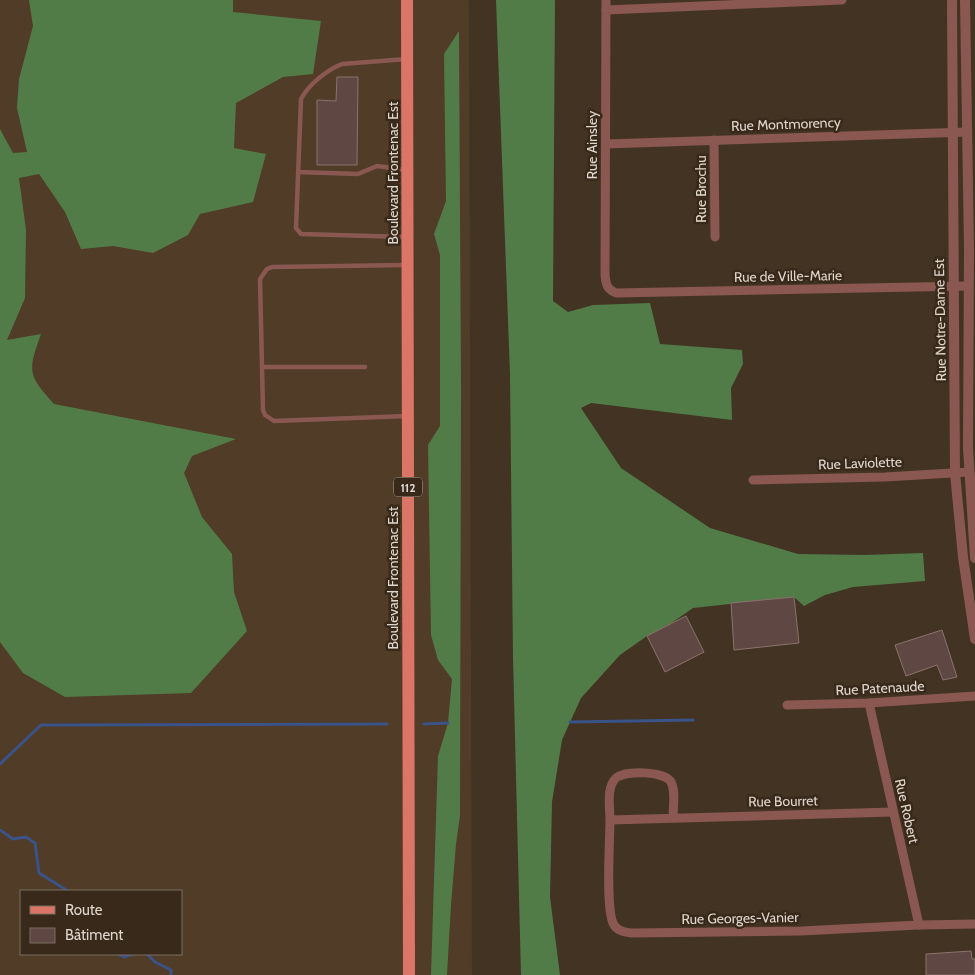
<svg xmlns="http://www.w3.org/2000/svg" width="975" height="975" font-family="Cabin,sans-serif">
<rect width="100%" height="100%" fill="#423323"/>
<path fill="#503c27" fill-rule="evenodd" d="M0,0H469L472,975H0ZM21,891H181V954H21Z"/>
<g fill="#527c47">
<path d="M29,0H233V12L321,21L313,74L283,77L236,103L234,148L266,154L253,202L200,214L188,235L153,253L113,246L81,249L65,212L39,174L19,178L26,230L25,298L7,340L41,334C28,371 27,374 54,404L236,439L192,456L184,473L202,517L232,554L234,592L247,631L191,693L65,697L23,673L0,642V129L13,153L27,152L17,108L19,79L33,26Z"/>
<polygon points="496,0 555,0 553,301 568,312 593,305 650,303 660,344 742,350 743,364 731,388 732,420 591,403 581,408 621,468 710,528 798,554 865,555 923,553 925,581 853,587 825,595 804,606 794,597 693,608 670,624 647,636 620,655 581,698 562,740 552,802 550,897 560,975 521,975 513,658 510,374"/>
<polygon points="459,31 461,388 460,816 456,844 451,905 447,975 431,975 438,756 448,723 452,679 438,660 431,635 428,445 440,426 440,255 434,234 446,201 444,54"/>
</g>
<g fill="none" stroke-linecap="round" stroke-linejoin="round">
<g stroke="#3a5388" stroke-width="3">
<polyline points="570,722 693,720"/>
<polyline points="424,724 448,723"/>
<polyline points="0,764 41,725 387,724"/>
<polyline points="0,830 13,839 26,837 35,843 39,873 68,891"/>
<polyline points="118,954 124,957 133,954"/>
<polyline points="147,954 155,962 171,970 171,975"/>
</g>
</g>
<g fill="#5f4743" stroke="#8c726d">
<polygon points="337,77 358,77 357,165 317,165 317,100 336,101"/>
<polygon points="794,597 799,643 734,650 731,603"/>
<polygon points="686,616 704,652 665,672 647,636"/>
<polygon points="942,630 957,677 943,680 937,665 906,676 895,645"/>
<polygon points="971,951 972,959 975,959 975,975 926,975 926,954"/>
</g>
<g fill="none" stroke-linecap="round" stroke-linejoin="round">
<g stroke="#8a5850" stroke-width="4.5">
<polyline points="298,172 358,174 377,166 406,170"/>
<path d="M406,237L301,234L296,228L301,99C309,84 327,70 342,64L407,59"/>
<polyline points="406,265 272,267 267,269 260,279 263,410 265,415 274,421 407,416"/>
<polyline points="262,367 365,367"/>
</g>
<g stroke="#8a5850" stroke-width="9">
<path d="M606,0L605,275C606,285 607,289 616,293L968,286"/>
<polyline points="606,10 842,0"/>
<polyline points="714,140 715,237"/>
<polyline points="606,144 967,132"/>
<polyline points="753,480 885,477 969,472"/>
<polyline points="869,703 919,925"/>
<polyline points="787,705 869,703 975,696"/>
<path d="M673,817C673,806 676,792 671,782C665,771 625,770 616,778C606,787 610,808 610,820L893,812"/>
<path d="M610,820C610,840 605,911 614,925C618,931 624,932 631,933L801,931L919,925L975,924"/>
</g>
<g stroke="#8a5850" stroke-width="10">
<polyline points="952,0 955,473 963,557 975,639"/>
<polyline points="965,0 969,249 968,448 975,558"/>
</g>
<polyline stroke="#db7567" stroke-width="12" points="407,0 409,975"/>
</g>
<g text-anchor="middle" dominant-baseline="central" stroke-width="5" stroke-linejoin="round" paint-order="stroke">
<rect fill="#38291a" stroke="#ada297" stroke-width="1" x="394" y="477.5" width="28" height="19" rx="4"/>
<g font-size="12" font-weight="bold" fill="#dfd6cc">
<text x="408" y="487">112</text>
</g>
<g font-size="14" fill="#dfd6cc" stroke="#38291a">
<text transform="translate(786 124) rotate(-2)">Rue Montmorency</text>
<text transform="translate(592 145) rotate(-90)">Rue Ainsley</text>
<text transform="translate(393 173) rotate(-90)">Boulevard Frontenac Est</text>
<text transform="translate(701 189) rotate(-90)">Rue Brochu</text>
<text transform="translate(788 276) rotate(-1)">Rue de Ville-Marie</text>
<text transform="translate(940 320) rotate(-91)">Rue Notre-Dame Est</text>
<text transform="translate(860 463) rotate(-2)">Rue Laviolette</text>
<text transform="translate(393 578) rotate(-90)">Boulevard Frontenac Est</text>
<text transform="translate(880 688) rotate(-3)">Rue Patenaude</text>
<text transform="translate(783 801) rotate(-1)">Rue Bourret</text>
<text transform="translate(907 811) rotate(77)">Rue Robert</text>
<text transform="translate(740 918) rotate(-1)">Rue Georges-Vanier</text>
</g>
</g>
<rect x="20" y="890" width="162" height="65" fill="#38291a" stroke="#7b6e61"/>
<rect x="30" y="906" width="25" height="8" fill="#db7567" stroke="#7b6e61"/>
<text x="65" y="915" font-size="15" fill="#dfd6cc">Route</text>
<rect x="30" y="928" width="25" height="15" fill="#5f4743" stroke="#7b6e61"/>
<text x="65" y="940" font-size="15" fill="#dfd6cc">Bâtiment</text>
</svg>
